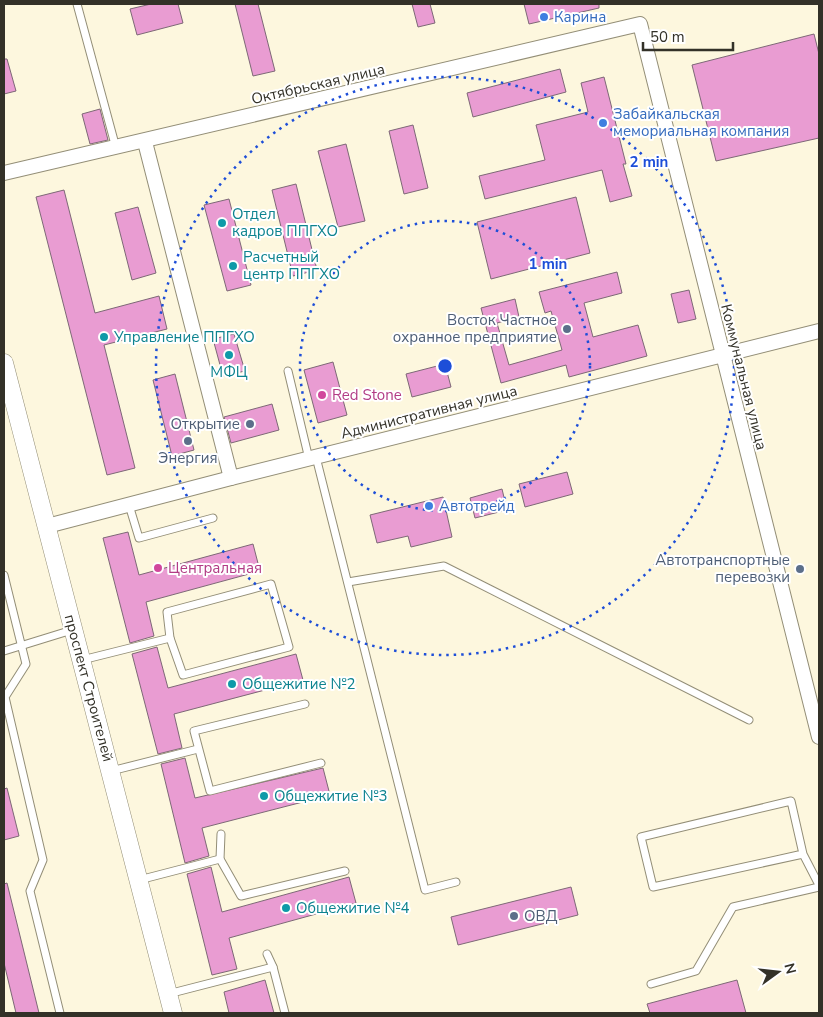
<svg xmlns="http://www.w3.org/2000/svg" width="823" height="1017" font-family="'Nunito Sans',sans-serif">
<rect width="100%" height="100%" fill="#fdf7de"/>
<g fill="#e99cd2" stroke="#7d6876">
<polygon points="151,4 178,4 183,23 137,35 130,9"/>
<polygon points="235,4 258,4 275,71 253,76"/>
<polygon points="412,4 430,4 435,23 418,27"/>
<polygon points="524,4 599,4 599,8 529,24"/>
<polygon points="814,34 819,54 819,138 716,161 692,65"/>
<polygon points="4,59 7,59 16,91 4,94"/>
<polygon points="560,69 566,92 473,117 467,93"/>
<polygon points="604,77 626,164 623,164 632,196 610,202 602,170 485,199 479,176 545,160 536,125 588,112 581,83"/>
<polygon points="100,109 108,140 90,144 82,114"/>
<polygon points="413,125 428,188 404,194 389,131"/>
<polygon points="346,144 365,221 338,227 318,151"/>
<polygon points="296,184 317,270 293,276 272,190"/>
<polygon points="64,190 95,313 159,296 167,329 104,345 135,468 107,475 36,197"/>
<polygon points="576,197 590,253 491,279 477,222"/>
<polygon points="229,199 251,285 227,291 204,205"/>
<polygon points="138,207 156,273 132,280 115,213"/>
<polygon points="617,272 622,293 584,303 593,337 638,325 647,356 569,377 566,365 501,383 481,308 515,299 519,317 497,323 509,365 562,350 551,311 545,313 539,292"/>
<polygon points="689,290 696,319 678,323 671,294"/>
<polygon points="234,334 245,371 223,376 213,339"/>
<polygon points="333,362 347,415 318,423 304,370"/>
<polygon points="445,364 451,387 412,397 406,374"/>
<polygon points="175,374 194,450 172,456 153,380"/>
<polygon points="272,404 279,430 231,443 224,417"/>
<polygon points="567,472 573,494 525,507 519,484"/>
<polygon points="502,489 507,510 475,518 470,498"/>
<polygon points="443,497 452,537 411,547 408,536 377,543 370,515"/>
<polygon points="128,532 139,575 253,544 260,571 146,602 154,636 130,643 103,538"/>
<polygon points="157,647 168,688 296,654 303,680 174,714 182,748 158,754 132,654"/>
<polygon points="185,758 195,798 323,768 330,795 202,828 209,856 185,863 161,764"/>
<polygon points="7,788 19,836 4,840 4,789"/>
<polygon points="211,867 222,912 349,877 356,903 229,938 237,969 212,975 187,874"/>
<polygon points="7,883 39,1013 16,1013 4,963 4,884"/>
<polygon points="571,887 578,915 458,945 451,917"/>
<polygon points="265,980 274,1013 229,1013 224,992"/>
<polygon points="737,980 746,1013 650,1013 647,1004"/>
</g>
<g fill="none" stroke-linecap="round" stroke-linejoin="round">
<defs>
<g id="service">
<polyline points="77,4 116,148"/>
<polyline points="288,371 309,459"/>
<polyline points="316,457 425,890 456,882"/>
<polyline points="129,505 139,538 213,518"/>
<polyline points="4,575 26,664 5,697 43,860 30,891 60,1013"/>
<polyline points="348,582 444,566 749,720"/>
<polygon points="271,584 289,647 183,675 170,638 167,612"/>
<polyline points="4,651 72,630"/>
<polyline points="82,660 170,638"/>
<polyline points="305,704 194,731 210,791 321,763"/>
<polyline points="111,771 198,749"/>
<polyline points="221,834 220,859 241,896 345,871"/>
<polyline points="803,854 653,887 641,837 791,801 803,854 819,885"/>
<polyline points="139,880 220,859"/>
<polyline points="267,954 273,967"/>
<polyline points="651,984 696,971 733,907 819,887"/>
<polyline points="168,994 273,967 285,1013"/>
</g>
<g id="minor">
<polyline points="145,142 231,478"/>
<polyline points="4,173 640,24 819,737"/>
<polyline points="47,526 231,478 819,331"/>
</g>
<polyline id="tertiary" points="4,363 173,1013"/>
</defs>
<use href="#service" stroke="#938e77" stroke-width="9"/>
<use href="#minor" stroke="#938e77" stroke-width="16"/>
<use href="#tertiary" stroke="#938e77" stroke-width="19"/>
<use href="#service" stroke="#fff" stroke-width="7"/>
<use href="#minor" stroke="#fff" stroke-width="14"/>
<use href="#tertiary" stroke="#fff" stroke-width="18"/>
</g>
<g fill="none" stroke="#1d4ed8" stroke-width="2.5" stroke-dasharray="2.5 5">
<circle cx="445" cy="366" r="145"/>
<circle cx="445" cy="366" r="289"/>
</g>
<g fill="#3f7fe0" stroke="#fff" stroke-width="2">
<circle cx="544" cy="17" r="5"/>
<circle cx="603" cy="123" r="5"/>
<circle cx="429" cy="506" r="5"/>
</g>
<g fill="#0f9aa8" stroke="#fff" stroke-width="2">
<circle cx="222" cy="223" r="5"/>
<circle cx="233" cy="266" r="5"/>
<circle cx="104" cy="337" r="5"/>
<circle cx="229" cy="355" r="5"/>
<circle cx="232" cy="684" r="5"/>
<circle cx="264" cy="796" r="5"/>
<circle cx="286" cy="908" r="5"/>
</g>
<g fill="#5c6f8a" stroke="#fff" stroke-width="2">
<circle cx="567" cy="329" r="5"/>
<circle cx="250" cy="424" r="5"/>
<circle cx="188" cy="441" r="5"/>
<circle cx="800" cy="569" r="5"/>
<circle cx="514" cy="916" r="5"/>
</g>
<g fill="#d1479c" stroke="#fff" stroke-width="2">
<circle cx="322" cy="395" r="5"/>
<circle cx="158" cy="568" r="5"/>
</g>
<g text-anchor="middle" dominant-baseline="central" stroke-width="4" stroke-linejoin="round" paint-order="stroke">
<g font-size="15" fill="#366cbe" stroke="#fff" text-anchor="start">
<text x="554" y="17">Карина</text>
<text x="613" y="114">Забайкальская<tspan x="613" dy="17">мемориальная компания</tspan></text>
<text x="439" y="506">Автотрейд</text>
</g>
<g font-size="15" fill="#333128" stroke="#fff">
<text transform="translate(318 84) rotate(-13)">Октябрьская улица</text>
<text transform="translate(744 377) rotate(76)">Коммунальная улица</text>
<text transform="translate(429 412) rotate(-14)">Административная улица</text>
<text transform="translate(89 688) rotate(75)">проспект Строителей</text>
</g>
<g font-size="15" fill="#0d838f" stroke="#fff" text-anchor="start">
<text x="232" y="214">Отдел<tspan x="232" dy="17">кадров ППГХО</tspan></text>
<text x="243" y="257">Расчетный<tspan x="243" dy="17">центр ППГХО</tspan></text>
<text x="114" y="337">Управление ППГХО</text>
<text x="229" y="372" text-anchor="middle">МФЦ</text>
<text x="242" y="684">Общежитие №2</text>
<text x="274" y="796">Общежитие №3</text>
<text x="296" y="908">Общежитие №4</text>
</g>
<g font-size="15" fill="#4e5e75" stroke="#fff" text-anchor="end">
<text x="557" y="320">Восток Частное<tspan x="557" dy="17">охранное предприятие</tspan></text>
<text x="240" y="424">Открытие</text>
<text x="188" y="458" text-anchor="middle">Энергия</text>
<text x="790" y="560">Автотранспортные<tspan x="790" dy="17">перевозки</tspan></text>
<text x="524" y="916" text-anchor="start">ОВД</text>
</g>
<g font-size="15" fill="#b23c85" stroke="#fff" text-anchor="start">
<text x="332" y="395">Red Stone</text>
<text x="168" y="568">Центральная</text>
</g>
</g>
<circle cx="445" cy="366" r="8" fill="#1d4ed8" stroke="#fff" stroke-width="2.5"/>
<g font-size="15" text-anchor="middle" font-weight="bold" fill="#1d4ed8" stroke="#fff" stroke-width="4" stroke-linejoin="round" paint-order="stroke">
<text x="649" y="167">2 min</text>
<text x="548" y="269">1 min</text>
</g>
<rect width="823" height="1017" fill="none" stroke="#333128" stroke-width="10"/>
<g transform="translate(778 972) rotate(75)" stroke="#ffffff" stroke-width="4" paint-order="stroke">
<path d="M0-4L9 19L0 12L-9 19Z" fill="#333128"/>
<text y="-8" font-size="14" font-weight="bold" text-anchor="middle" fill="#333128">N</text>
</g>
<path d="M643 42v8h90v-8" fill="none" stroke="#333128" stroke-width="2.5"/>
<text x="650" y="42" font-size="15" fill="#333128" stroke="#ffffff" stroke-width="4" paint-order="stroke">50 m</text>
</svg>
